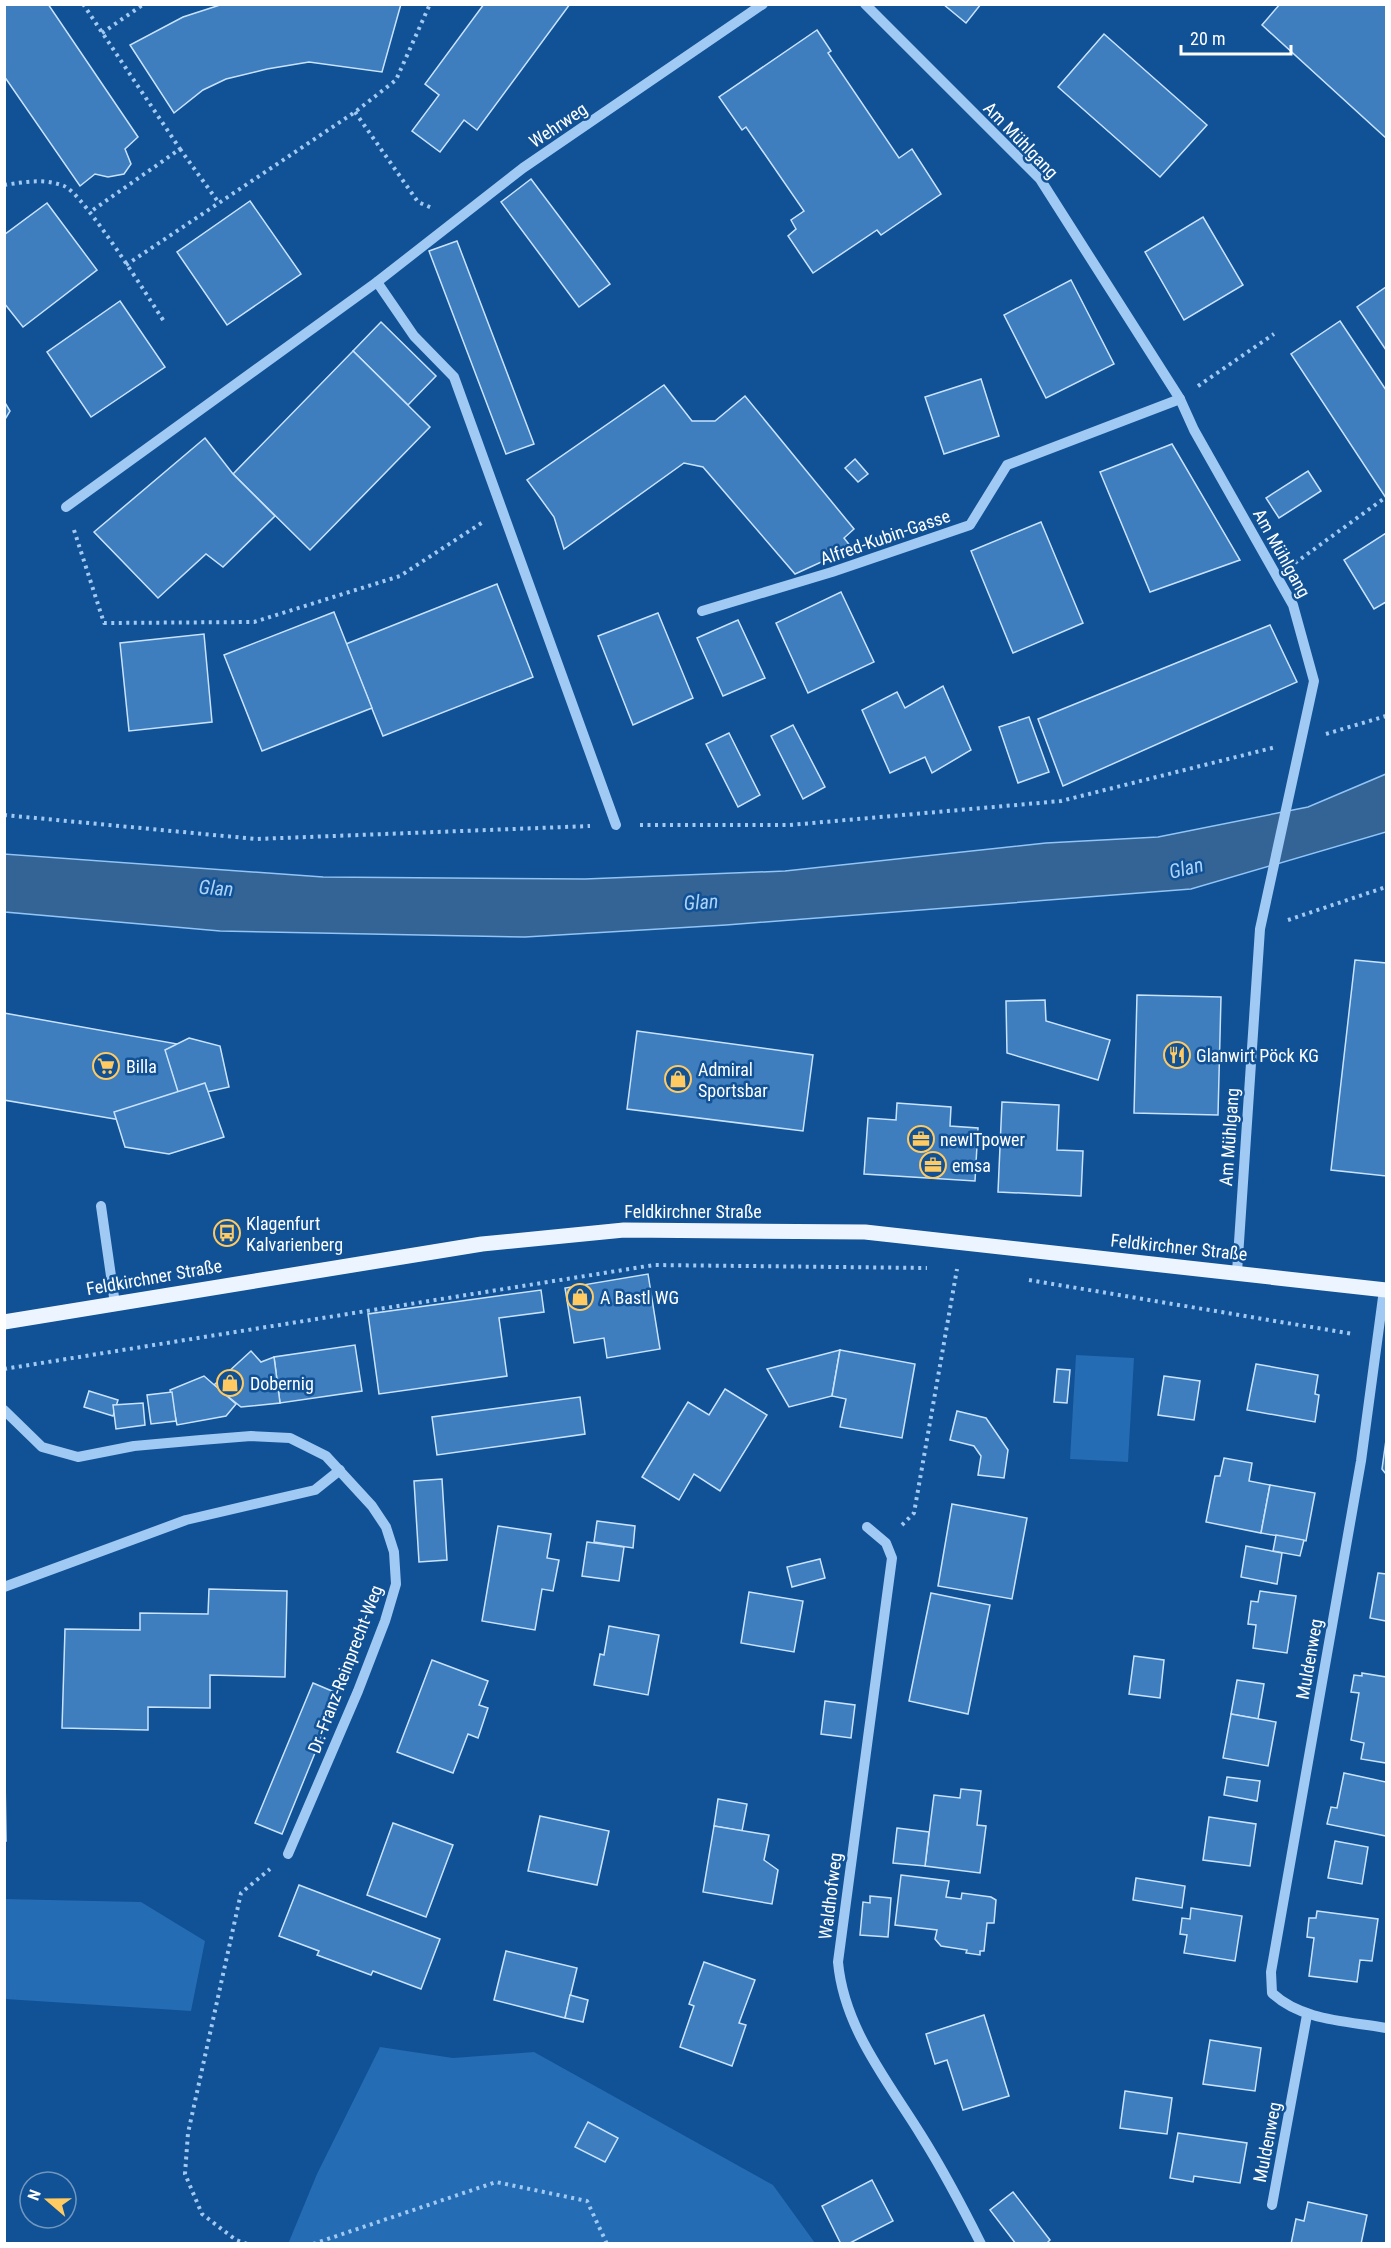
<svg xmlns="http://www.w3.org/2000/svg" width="1391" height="2248" font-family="'Roboto Condensed',sans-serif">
<rect width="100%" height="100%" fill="#115195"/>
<g fill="#246cb4">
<polygon points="1076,1355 1134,1358 1128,1462 1070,1459"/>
<polygon points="4,1899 141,1902 205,1941 191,2011 5,1999"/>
<polygon points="380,2047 453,2058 534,2052 773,2185 815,2243 288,2244 317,2174"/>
</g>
<polygon fill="#346395" stroke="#92c5f6" stroke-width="1.5" points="1386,774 1386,832 1191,889 726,925 525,937 220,931 5,912 4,854 323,877 585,879 785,871 1046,843 1158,837 1308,807"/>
<g fill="#3e7dbe" stroke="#c8e3fd" stroke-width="1.5">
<polygon points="4,4 48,4 138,137 125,149 131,164 124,174 108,177 95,174 80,186 4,76"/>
<polygon points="223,4 401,4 382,72 309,62 267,69 226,79 203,90 174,113 130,45 183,17"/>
<polygon points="484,4 570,4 477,130 464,120 440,152 412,131 439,95 425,84"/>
<polygon points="943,4 981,4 966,23"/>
<polygon points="1280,4 1386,4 1386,138 1262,25"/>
<polygon points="817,30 831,51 828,53 899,158 912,149 941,194 881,235 877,230 813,273 788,236 796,229 791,220 804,211 746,127 742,130 719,97"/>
<polygon points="1104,34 1207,125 1160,177 1058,87"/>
<polygon points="531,179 610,284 579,307 501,202"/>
<polygon points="250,201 301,274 227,325 177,252"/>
<polygon points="47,203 97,270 23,327 4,303 4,235"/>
<polygon points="1203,217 1243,285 1184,320 1145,252"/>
<polygon points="457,241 534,444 506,454 429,251"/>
<polygon points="1071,280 1114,364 1046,398 1004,315"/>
<polygon points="1386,287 1386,350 1357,307"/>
<polygon points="120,301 165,367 91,417 47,352"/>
<polygon points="1340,321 1386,390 1386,498 1291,354"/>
<polygon points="381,322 436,376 408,405 353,351"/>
<polygon points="353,351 430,427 310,550 233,474"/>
<polygon points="981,379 999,436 944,454 925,397"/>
<polygon points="664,385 692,421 715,421 745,396 854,529 844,538 852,548 795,574 703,467 684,463 564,549 554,517 527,480"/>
<polygon points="4,401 10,411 4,421"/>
<polygon points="205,438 233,474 275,516 223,567 206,554 158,598 94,532"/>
<polygon points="1172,444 1240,560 1150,592 1100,472"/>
<polygon points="855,459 868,474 858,482 845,468"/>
<polygon points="1308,471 1321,491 1279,518 1266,498"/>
<polygon points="1041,522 1083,623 1013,653 971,551"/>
<polygon points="1386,533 1386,602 1374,609 1344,560"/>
<polygon points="497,584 533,677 383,736 346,644"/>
<polygon points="841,592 874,662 808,693 776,623"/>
<polygon points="334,612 372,708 262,751 224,655"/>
<polygon points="658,613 693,698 633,725 598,636"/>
<polygon points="738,620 765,678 723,696 697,638"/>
<polygon points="1270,625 1297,682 1063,786 1038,719"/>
<polygon points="204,634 212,722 129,731 120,643"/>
<polygon points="943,686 971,750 932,773 925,757 890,773 862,710 897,692 905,708"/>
<polygon points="1029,717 1049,772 1018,783 999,727"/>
<polygon points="793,725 825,787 803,799 771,736"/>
<polygon points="729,733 760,795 738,807 706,744"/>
<polygon points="1355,960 1386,963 1386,1176 1331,1170"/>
<polygon points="1137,995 1221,997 1218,1115 1134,1113"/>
<polygon points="1045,1000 1046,1021 1110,1040 1098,1080 1007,1053 1006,1001"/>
<polygon points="4,1013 211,1050 196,1133 4,1100"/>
<polygon points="637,1031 813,1055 803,1131 627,1109"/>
<polygon points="189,1038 220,1046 229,1087 180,1098 165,1050"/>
<polygon points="205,1083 224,1137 169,1154 125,1147 114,1112"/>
<polygon points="1002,1102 1059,1105 1057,1150 1083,1151 1081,1196 998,1192"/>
<polygon points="897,1103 951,1107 950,1126 978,1128 975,1181 864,1174 868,1118 896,1120"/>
<polygon points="648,1274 660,1349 607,1358 604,1338 574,1343 565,1288"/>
<polygon points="541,1290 544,1312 499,1318 507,1376 379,1394 368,1314"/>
<polygon points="355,1345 362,1391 280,1403 274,1357"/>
<polygon points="840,1350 832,1396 789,1407 767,1369"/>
<polygon points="840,1350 915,1364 902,1438 840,1427 846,1399 832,1396"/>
<polygon points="251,1351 261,1362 274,1357 280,1403 241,1407 214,1385"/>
<polygon points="1256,1364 1318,1375 1315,1394 1319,1395 1315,1422 1247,1410"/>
<polygon points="1057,1369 1070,1370 1067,1403 1054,1402"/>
<polygon points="204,1376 236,1404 226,1416 177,1425 170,1390"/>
<polygon points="1164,1376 1200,1381 1194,1420 1158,1415"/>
<polygon points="725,1389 767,1415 720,1491 694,1474 679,1500 642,1477 688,1402 709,1415"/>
<polygon points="89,1391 118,1400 113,1416 84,1407"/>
<polygon points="172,1392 176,1421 151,1424 147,1395"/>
<polygon points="580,1397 585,1434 437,1455 432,1417"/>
<polygon points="143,1403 145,1425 116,1429 113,1405"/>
<polygon points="957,1411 986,1418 1008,1450 1004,1478 978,1475 981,1456 974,1446 950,1440"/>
<polygon points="1386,1440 1386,1474 1382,1469"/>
<polygon points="1224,1458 1252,1463 1249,1481 1270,1485 1261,1533 1206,1522 1215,1476 1220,1476"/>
<polygon points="442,1479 447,1560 419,1562 414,1481"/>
<polygon points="1270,1485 1315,1493 1306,1541 1261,1533"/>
<polygon points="952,1504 1027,1518 1012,1599 938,1586"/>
<polygon points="597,1521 635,1526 633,1548 594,1542"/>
<polygon points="498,1526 551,1534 547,1558 559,1560 553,1591 542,1589 535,1630 482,1621"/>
<polygon points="1276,1535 1304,1540 1300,1556 1273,1551"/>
<polygon points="587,1542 624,1547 619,1581 582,1576"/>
<polygon points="1246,1546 1282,1553 1277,1584 1241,1577"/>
<polygon points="820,1559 825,1578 792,1587 787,1567"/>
<polygon points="1378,1573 1386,1574 1386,1621 1370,1618"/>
<polygon points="209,1589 287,1591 285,1677 210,1675 210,1708 148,1707 148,1730 62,1728 65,1629 140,1630 140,1613 208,1614"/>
<polygon points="1260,1591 1296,1596 1287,1653 1253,1648 1256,1625 1248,1624 1251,1601 1258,1602"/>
<polygon points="749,1592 803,1601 794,1652 741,1643"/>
<polygon points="931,1593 990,1605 968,1714 909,1701"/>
<polygon points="609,1626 659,1635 648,1695 594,1685 600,1654 604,1655"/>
<polygon points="1134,1656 1164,1660 1160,1698 1129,1694"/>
<polygon points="432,1660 488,1681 479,1705 488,1708 478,1738 468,1734 453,1773 397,1752"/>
<polygon points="1362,1673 1386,1677 1386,1763 1361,1759 1364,1743 1351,1740 1359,1693 1351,1692 1354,1675 1362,1676"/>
<polygon points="1237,1680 1264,1684 1258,1719 1231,1714"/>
<polygon points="313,1683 339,1694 282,1834 255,1823"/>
<polygon points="825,1701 855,1705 851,1738 821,1734"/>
<polygon points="1231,1714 1276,1722 1268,1766 1223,1758"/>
<polygon points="1344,1773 1386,1782 1386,1836 1327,1824 1331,1807 1337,1808"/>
<polygon points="5,1775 6,1841 4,1841 4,1775"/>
<polygon points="1227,1777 1260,1781 1257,1801 1224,1795"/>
<polygon points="961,1789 981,1791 977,1825 986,1826 980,1873 925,1866 934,1795 960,1798"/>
<polygon points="718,1799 747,1804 742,1831 714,1826"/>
<polygon points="540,1816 609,1831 597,1885 528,1871"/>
<polygon points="1209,1817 1256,1824 1250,1866 1203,1860"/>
<polygon points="393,1823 453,1845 426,1917 367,1895"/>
<polygon points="714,1826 769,1835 764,1860 778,1870 772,1904 703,1892"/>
<polygon points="897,1828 929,1832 925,1866 893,1863"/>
<polygon points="1335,1841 1368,1847 1362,1884 1328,1878"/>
<polygon points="901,1875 949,1881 946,1897 961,1899 962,1893 991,1897 996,1900 994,1923 987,1923 984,1951 980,1951 980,1955 966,1953 967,1950 941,1946 935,1939 937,1930 895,1925"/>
<polygon points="1136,1878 1185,1886 1182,1908 1133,1900"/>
<polygon points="299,1885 440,1939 421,1989 373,1971 371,1975 317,1955 319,1951 279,1936"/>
<polygon points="870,1896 891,1898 888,1937 860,1935 863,1902 870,1903"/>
<polygon points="1191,1908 1242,1916 1235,1961 1184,1953 1187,1935 1180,1934 1182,1918 1190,1919"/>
<polygon points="1317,1911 1378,1919 1372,1961 1360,1960 1357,1982 1309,1976 1314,1938 1307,1937 1309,1918 1316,1918"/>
<polygon points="506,1951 577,1968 565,2018 494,2000"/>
<polygon points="704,1962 755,1980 739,2023 746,2025 732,2066 680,2047 694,2006 689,2004"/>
<polygon points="570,1995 588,2000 583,2022 565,2018"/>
<polygon points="984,2015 1009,2096 963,2110 947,2060 935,2064 926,2034"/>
<polygon points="1210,2040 1261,2048 1255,2091 1203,2084"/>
<polygon points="1125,2091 1172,2098 1167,2134 1120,2128"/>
<polygon points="588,2122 618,2138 605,2162 575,2147"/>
<polygon points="1178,2133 1247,2143 1240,2183 1194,2176 1193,2182 1170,2178"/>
<polygon points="872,2180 893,2221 848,2244 841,2244 822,2206"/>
<polygon points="1013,2192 1050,2240 1046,2244 1016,2244 990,2210"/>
<polygon points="1308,2202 1367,2215 1361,2244 1291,2244 1296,2219 1304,2221"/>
</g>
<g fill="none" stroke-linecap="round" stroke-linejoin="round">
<g stroke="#a0c9f3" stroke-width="4" stroke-dasharray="3 4.5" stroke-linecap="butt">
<polyline points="83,4 180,149 90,212"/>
<polyline points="102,33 144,4"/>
<polyline points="355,112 418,202 432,208"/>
<polyline points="180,149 219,203"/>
<path d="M4,185C25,182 43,178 64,186C83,193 150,300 165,323"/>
<polyline points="126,265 355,112 396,80 430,4"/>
<polyline points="1198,386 1274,334"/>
<polyline points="74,530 104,623 254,622 400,576 483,522"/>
<polyline points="1295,563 1386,497"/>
<polyline points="1326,734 1386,716"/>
<polyline points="4,815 256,839 590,826"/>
<polyline points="640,825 790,825 1061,801 1276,747"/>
<polyline points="1288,920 1386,887"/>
<polyline points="1029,1280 1353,1334"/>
<polyline points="4,1369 654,1265 927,1268"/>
<polyline points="902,1525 914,1513 957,1269"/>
<polyline points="247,2244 236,2240 202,2214 185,2174 188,2133 241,1893 270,1869"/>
<polyline points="313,2244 496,2182 587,2201 607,2244"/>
</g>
<g stroke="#a0c9f3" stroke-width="10">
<polyline points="865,4 1040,179 1180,399 1194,430 1293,605 1314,681 1260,929 1237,1272"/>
<polyline points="377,282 414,336 454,377 616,825"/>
<polyline points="66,507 377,282 523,168 763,4"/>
<polyline points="702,611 832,572 970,525 1007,465 1180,399"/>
<polyline points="101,1206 115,1304"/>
<path d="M1384,1290L1361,1461L1271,1972L1272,1993C1302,2021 1347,2021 1386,2028"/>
<polyline points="4,1410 42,1447 78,1457 134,1446 201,1440 251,1436 290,1438 326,1456 372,1506 386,1527 394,1552 396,1584 385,1621 358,1691 288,1854"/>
<path d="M867,1527L886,1543L892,1558L838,1962C844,2028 887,2080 921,2135C943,2170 962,2206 981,2244"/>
<polyline points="4,1587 186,1520 315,1490 340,1470"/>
<polyline points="1272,2205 1307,2015"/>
</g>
<polyline stroke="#ecf4ff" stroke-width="15" points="4,1322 482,1244 624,1230 865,1232 1386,1290"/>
</g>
<defs>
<symbol id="restaurant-ring" viewBox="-11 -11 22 22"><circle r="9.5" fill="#115195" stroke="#ffca62" stroke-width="1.5"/><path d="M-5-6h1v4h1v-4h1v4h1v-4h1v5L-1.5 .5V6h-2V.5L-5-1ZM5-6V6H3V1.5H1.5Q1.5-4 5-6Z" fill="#ffca62"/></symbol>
<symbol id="supermarket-ring" viewBox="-11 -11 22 22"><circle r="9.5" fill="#115195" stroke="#ffca62" stroke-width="1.5"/><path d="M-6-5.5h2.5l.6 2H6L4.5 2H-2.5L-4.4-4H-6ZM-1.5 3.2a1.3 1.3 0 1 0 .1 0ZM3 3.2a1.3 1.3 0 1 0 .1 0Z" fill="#ffca62"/></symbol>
<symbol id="shop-ring" viewBox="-11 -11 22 22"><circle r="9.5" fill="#115195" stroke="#ffca62" stroke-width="1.5"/><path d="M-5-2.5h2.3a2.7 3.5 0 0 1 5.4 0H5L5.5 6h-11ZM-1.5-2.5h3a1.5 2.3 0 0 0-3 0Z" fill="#ffca62"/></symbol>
<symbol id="office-ring" viewBox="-11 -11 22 22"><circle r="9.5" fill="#115195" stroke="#ffca62" stroke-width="1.5"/><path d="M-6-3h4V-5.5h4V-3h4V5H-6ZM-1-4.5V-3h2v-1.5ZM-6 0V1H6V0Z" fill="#ffca62"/></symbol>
<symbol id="bus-ring" viewBox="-11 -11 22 22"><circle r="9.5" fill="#115195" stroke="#ffca62" stroke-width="1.5"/><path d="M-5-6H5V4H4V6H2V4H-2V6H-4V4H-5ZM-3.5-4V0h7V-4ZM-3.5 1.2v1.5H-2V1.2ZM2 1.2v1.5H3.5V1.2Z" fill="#ffca62"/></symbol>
</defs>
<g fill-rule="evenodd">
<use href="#restaurant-ring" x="1162" y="1040" width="30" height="30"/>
<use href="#supermarket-ring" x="91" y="1051" width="30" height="30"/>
<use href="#shop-ring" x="663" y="1064" width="30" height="30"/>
<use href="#office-ring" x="906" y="1124" width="30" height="30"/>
<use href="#office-ring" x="918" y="1150" width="30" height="30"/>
<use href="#bus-ring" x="212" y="1218" width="30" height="30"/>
<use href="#shop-ring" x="565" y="1282" width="30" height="30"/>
<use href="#shop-ring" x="215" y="1368" width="30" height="30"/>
</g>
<g text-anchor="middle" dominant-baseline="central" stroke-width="5" stroke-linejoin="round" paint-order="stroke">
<g font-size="18" fill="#fff" stroke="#115195">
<text transform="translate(558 125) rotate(-34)">Wehrweg</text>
<text transform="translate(1021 140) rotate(46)">Am Mühlgang</text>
<text transform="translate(885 537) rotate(-19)">Alfred-Kubin-Gasse</text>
<text transform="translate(1282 553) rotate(61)">Am Mühlgang</text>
<text transform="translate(1229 1137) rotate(-86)">Am Mühlgang</text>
<text x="693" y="1211">Feldkirchner Straße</text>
<text transform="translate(1179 1247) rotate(6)">Feldkirchner Straße</text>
<text transform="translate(154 1277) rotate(-10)">Feldkirchner Straße</text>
<text transform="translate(1309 1659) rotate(-80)">Muldenweg</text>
<text transform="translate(345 1669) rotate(-69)">Dr.-Franz-Reinprecht-Weg</text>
<text transform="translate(830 1896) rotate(-83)">Waldhofweg</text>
<text transform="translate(1267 2142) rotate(-79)">Muldenweg</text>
</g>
<g font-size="18" fill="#fff" stroke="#115195" text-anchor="start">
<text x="1196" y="1055">Glanwirt Pöck KG</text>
<text x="126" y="1066">Billa</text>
<text x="698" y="1069">Admiral<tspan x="698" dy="21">Sportsbar</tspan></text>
<text x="940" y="1139">newITpower</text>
<text x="952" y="1165">emsa</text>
<text x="246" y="1223">Klagenfurt<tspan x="246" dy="21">Kalvarienberg</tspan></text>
<text x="600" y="1297">A Bastl WG</text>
<text x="250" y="1383">Dobernig</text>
</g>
<g font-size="20" font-style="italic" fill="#acd3fa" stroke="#115195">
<text transform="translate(1186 868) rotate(-14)">Glan</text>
<text transform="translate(216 888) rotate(4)">Glan</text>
<text transform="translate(701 902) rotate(-3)">Glan</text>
</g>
</g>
<rect width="1391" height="2248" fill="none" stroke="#ffffff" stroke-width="12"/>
<g transform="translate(48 2200) rotate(290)"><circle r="28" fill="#115195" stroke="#7097bf" stroke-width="1.5"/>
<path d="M0-4.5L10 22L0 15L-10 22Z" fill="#ffca62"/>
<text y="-9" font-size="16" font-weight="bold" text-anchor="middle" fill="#ffffff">N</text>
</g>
<path d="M1181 45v9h110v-9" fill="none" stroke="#ffffff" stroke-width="3"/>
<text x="1190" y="45" font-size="18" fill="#ffffff" stroke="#115195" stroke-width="4.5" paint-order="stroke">20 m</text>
</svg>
